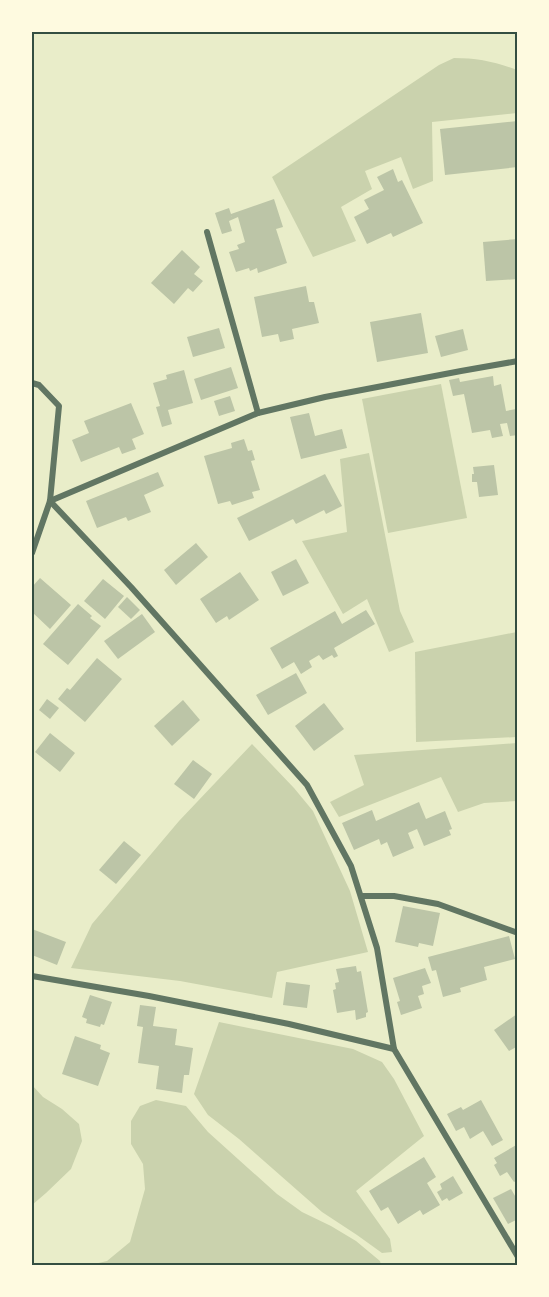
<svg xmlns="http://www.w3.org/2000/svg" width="549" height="1297" font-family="'Noto Sans',sans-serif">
<rect width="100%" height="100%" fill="#e9edc9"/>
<g fill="#cad2ad">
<path d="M454,58C477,58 496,62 517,70V113L432,122L433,181L413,189L401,157L365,171L372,189L341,207L356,241L313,257L272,177L439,65Z"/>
<polygon points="441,384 467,518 388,533 362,399"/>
<polygon points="369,453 400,611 414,642 389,652 367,599 343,614 302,541 347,532 340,459"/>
<polygon points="517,632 517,737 416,742 415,652"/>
<polygon points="517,743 517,801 484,803 458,812 441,777 339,817 330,802 364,785 354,755"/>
<polygon points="252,744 294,788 313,811 350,891 368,952 277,972 272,998 180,981 71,968 92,924 179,821"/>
<polygon points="219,1022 353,1049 382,1062 394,1079 424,1136 356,1191 390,1239 392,1252 382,1253 357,1235 322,1212 239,1139 208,1115 194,1094"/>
<polygon points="32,1085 43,1097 62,1109 79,1124 82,1141 71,1169 46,1193 32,1205"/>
<polygon points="156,1100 186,1106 208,1132 277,1194 302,1212 331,1226 356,1241 380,1261 381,1265 90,1265 107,1261 130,1242 145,1189 143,1164 131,1144 131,1121 140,1106"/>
</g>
<g fill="#bcc5a7">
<polygon points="518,121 518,167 445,175 440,129"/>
<polygon points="393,169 398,182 402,180 423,223 393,237 391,233 367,244 354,217 369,209 364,200 384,190 377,177"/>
<polygon points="274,199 283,227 276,229 287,263 258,273 257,268 250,271 249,268 236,272 229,252 239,249 237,245 245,242 238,217 229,221 232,231 222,234 215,213 229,208 232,217 231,214"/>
<polygon points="518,239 518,279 486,281 483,242"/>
<polygon points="182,250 200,267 194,274 203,281 193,292 188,288 174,304 151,283"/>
<polygon points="306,286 309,302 314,302 319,323 292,329 294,339 280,342 278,334 262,337 254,297"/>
<polygon points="421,313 428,353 377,362 370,322"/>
<polygon points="219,328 225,348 193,357 187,337"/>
<polygon points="463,329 468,350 441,357 435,336"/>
<polygon points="231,367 238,388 201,400 194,379"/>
<polygon points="184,370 193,403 168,410 172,424 162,427 156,407 160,406 153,383 167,379 166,375"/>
<polygon points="493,376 494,386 501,384 506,411 516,409 518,417 518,435 510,436 507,423 500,424 503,436 492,438 490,430 472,433 464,394 453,396 449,380 459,378 460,382"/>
<polygon points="230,396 235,411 219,416 214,401"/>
<polygon points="131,403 144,434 132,439 136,449 122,454 119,447 81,462 72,440 89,433 84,421"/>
<polygon points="309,413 315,436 342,429 347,448 301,459 290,417"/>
<polygon points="244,439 248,451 252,450 255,460 251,461 260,490 252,492 254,498 232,505 230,501 218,504 204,456 232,448 231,443"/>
<polygon points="494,465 498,495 479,497 477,482 472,482 472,474 474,474 473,467"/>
<polygon points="158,472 164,486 144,495 151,512 128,521 126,517 97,528 86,501"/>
<polygon points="325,474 342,506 326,514 324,510 296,524 293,519 249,541 237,518"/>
<polygon points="196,543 208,557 176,585 164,570"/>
<polygon points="296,559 309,583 283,596 271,572"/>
<polygon points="240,572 259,600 229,620 227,616 216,623 200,599"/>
<polygon points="40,578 71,605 50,629 32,612 34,610 32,608 32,587"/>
<polygon points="103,579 124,596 105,619 84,601"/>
<polygon points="127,597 140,610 131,619 118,607"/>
<polygon points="78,604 92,616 90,618 101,626 68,665 43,644"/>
<polygon points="366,610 375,624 334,648 338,656 334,658 332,655 323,660 319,655 309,661 312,667 301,674 294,662 282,669 270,648 335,611 342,624"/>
<polygon points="142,614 155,632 118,659 104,641"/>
<polygon points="97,658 122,679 85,722 58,699 67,688 70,690"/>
<polygon points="296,673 307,693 268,715 256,695"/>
<polygon points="47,699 59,708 50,719 39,710"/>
<polygon points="183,700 200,720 172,746 154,726"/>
<polygon points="324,703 344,729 314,751 295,726"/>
<polygon points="50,733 75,753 60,772 35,752"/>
<polygon points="193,760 212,774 194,799 174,784"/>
<polygon points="419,802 426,819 445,811 452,829 449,830 451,835 424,846 417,829 408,833 414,848 393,857 387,842 381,845 379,839 354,850 342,823 372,810 376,821"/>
<polygon points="124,841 141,855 116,884 99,870"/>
<polygon points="403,906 440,913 433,946 419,943 418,947 395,942"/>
<polygon points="32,929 66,942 57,965 32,955"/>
<polygon points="509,936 515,959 484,967 487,980 460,988 461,992 443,997 436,970 432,971 428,957"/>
<polygon points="356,966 357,972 361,971 368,1012 366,1013 366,1017 356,1020 355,1010 337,1013 333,990 336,989 335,983 339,982 336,969"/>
<polygon points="425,968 431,983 422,986 424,994 418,996 422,1008 401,1015 397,1002 400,1001 393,978"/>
<polygon points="286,982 310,985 307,1008 283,1005"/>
<polygon points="90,995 112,1002 104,1025 101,1024 100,1027 86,1023 87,1019 82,1017"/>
<polygon points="140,1005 156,1007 153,1026 177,1029 175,1045 193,1048 189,1075 184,1075 182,1093 156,1089 159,1066 138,1063 143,1027 137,1026"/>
<polygon points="517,1014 518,1046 509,1051 494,1030"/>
<polygon points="75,1036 101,1045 100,1049 110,1053 98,1086 62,1074"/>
<polygon points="481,1100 503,1140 492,1146 483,1131 470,1139 464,1127 456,1131 447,1114 461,1107 463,1110"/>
<polygon points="518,1144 518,1180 514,1182 507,1172 500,1176 494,1165 497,1163 494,1158"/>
<polygon points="424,1157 436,1177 427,1183 440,1205 423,1215 420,1210 398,1224 388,1207 381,1211 369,1191"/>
<polygon points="453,1176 463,1193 449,1201 447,1198 442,1201 437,1192 442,1189 440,1184"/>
<polygon points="511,1189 518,1201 518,1219 508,1224 493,1198"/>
</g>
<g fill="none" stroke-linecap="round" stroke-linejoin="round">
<g stroke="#617663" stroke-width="6">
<polyline points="207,232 258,413"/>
<polyline points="32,383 39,385 59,406 50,501 32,553"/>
<polyline points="50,501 131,587 307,785 351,866 377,948 394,1049 518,1257"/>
<polyline points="50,501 258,413 325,397 461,371 518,361"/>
<polyline points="361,896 394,896 438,904 518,933"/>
<polyline points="32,976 149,996 289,1024 394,1049"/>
</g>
</g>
<rect width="549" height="1297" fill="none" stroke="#fefae0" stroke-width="66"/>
<rect x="33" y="33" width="483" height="1231" fill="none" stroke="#344e41" stroke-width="2"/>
</svg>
